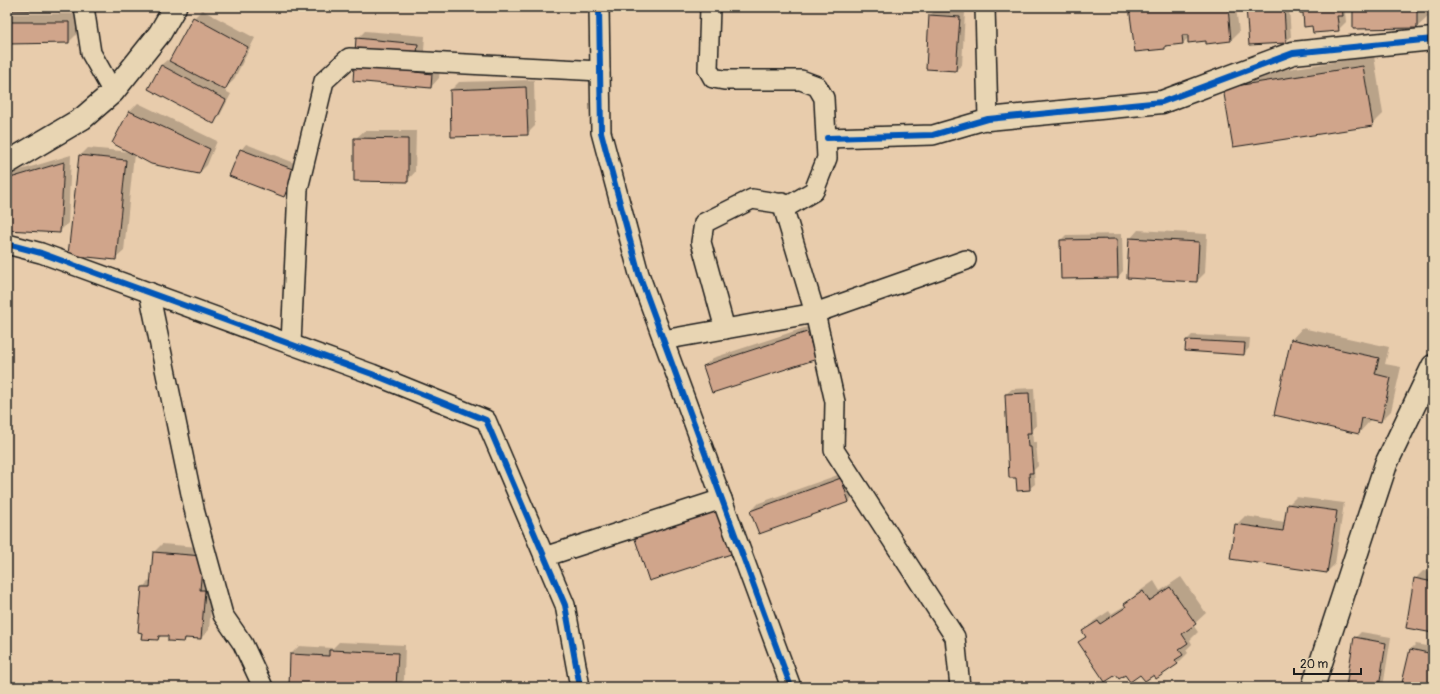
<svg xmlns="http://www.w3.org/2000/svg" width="1440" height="694" font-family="Pangolin,sans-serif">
<rect width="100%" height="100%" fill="#e8ccac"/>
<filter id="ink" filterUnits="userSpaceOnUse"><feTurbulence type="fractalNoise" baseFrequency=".025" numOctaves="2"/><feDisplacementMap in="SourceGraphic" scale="8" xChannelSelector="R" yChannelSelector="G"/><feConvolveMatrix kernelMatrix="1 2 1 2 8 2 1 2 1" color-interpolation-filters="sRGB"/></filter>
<g filter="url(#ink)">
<g fill="#0003">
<polygon points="1130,7 1236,7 1239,32 1231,40 1207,43 1207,40 1189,37 1183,43 1168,44 1165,48"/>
<polygon points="1247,7 1289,7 1291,37 1285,42"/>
<polygon points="1300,7 1350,7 1345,12 1346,22 1338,30 1313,25"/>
<polygon points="1354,7 1427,7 1428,17 1417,27"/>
<polygon points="202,10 255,38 233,81 223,90 231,94 219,117 213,123 161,65 167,60 170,62 194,18"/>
<polygon points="936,10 965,12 962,65 956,70 927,68 930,15"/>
<polygon points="7,14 77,14 77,34 69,42 7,43"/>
<polygon points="365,31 425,36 423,64 440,66 439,78 431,87 357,39"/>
<polygon points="1374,56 1383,114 1372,125 1234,146 1235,77"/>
<polygon points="534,80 535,126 527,134 451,90 459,82"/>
<polygon points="138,103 217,141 207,165 199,173 134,154 124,251 115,259 80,156 88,148 131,152 113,143 130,111"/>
<polygon points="364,131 416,131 415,172 407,181 355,139"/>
<polygon points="246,144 300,165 290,191 284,196 241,150"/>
<polygon points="71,155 68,223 59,232 7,229 7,174"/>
<polygon points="1138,230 1207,234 1205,273 1197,281 1130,239"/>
<polygon points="1122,234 1123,271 1118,277 1061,240 1066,235"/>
<polygon points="816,324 824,350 704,366 713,358"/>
<polygon points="1302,328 1389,347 1385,364 1401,367 1391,411 1381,421 1370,419 1369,422 1359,433 1275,414 1292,339"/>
<polygon points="1192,335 1250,338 1249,348 1244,354 1187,340"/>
<polygon points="1034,388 1036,426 1032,430 1033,442 1036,442 1038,466 1034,470 1035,484 1029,489 1006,394 1012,389"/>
<polygon points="849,471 857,493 849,502 751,511 759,503"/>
<polygon points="1296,497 1344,503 1335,564 1327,572 1236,525 1245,516 1285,522 1288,505"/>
<polygon points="162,544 211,548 213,582 209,630 201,638 188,637 184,641 162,635 158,639 143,587 152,578 154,552"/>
<polygon points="1423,571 1433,572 1433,632 1415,579"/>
<polygon points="1181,577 1206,613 1193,625 1198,632 1190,640 1192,644 1186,650 1188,653 1178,663 1156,677 1154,674 1126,674 1080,642 1086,636 1083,632 1094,621 1109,611 1111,614 1126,605 1136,594 1154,581 1160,591"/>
<polygon points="1361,632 1391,637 1383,687 1347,687 1355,638"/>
<polygon points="339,642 405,645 404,680 396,687 290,687 291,654 299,646 333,648"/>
<polygon points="1416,644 1433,647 1433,687 1402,687 1411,649"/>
</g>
<g fill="#d0a58b" stroke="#1c1c1c">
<polygon points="7,7 68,7 68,11 7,10"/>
<polygon points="1129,7 1228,7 1231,41 1206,44 1206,41 1188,43 1188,35 1182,35 1183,44 1165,46 1165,49 1135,52"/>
<polygon points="1246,7 1284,7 1286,43 1249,45"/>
<polygon points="1299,7 1342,7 1343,16 1337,16 1339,31 1313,33 1312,26 1304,27 1303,13 1300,13"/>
<polygon points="1353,7 1417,7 1417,28 1353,29"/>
<polygon points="929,15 960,17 956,71 926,69"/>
<polygon points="193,17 248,47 225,90 169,61"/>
<polygon points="7,22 69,22 69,43 7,44"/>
<polygon points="356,38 418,44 415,72 432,74 431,88 353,81"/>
<polygon points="161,65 226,100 214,124 148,89"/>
<polygon points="1363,66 1373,126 1233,147 1223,88"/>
<polygon points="526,87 528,135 451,137 450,90"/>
<polygon points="129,111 210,149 199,174 151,164 112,143"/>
<polygon points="354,138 408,139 408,182 354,181"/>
<polygon points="240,149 295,170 284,197 229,176"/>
<polygon points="79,155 126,160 116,260 68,255"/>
<polygon points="64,162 60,233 7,230 7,179"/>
<polygon points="1129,238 1199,242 1197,282 1127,278"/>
<polygon points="1117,239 1118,278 1061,279 1060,240"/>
<polygon points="807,332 817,359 712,393 703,366"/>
<polygon points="1291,339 1379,358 1375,374 1391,378 1381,422 1362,418 1359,434 1274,415"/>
<polygon points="1186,340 1245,343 1244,355 1185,351"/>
<polygon points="1029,393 1031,433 1027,433 1028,447 1031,447 1033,473 1029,473 1030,490 1017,491 1016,478 1009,478 1005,394"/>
<polygon points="841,478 849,502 759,534 750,511"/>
<polygon points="1433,499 1433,519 1429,518"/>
<polygon points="1287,504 1337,511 1327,573 1230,559 1235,524 1283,531"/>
<polygon points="722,507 737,552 649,581 634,536"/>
<polygon points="153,552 203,556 200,590 205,590 201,639 185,638 184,642 168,641 168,636 159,636 158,640 141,639 142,633 138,632 142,587 150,587"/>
<polygon points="1414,578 1433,582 1433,633 1406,628"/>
<polygon points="1170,587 1196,624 1182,634 1188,643 1179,649 1183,655 1175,660 1178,664 1156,679 1154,675 1145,681 1140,675 1130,682 1125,675 1119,679 1116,675 1105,682 1078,642 1086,637 1082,631 1098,621 1100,624 1126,607 1124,604 1143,591 1149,601"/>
<polygon points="1354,637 1386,643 1379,687 1346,687"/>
<polygon points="1410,649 1433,654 1431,687 1401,687"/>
<polygon points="329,650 398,653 396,687 289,687 290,654 329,656"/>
</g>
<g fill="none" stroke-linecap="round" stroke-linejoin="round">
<defs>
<g id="minor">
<polyline points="84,7 91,53 113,92"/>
<polyline points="599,7 601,132 639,274 791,687"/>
<polyline points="710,7 708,69 713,78 724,80 801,80 817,86 824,98 827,158 814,191 790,205 752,199 704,223 701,242 725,329"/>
<polyline points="827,138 933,135 988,119 985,7"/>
<polyline points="782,203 815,313 835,402 834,450 955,637 960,687"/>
<polyline points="7,244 41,253 372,374 486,420 565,605 580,687"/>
<polyline points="149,292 195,513 223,615 243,644 263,687"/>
<polyline points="663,340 815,313 966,260"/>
<polyline points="291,344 298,189 324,81 349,58 600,71"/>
<polyline points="544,557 722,499"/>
</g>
<g id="tertiary">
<polyline points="988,119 1162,102 1293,53 1433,39"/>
<polyline points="7,163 83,118 113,92 160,33 175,7"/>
<polyline points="1313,687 1386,464 1433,366"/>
</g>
</defs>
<use href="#minor" stroke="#1c1c1c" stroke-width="22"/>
<use href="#tertiary" stroke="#1c1c1c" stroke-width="25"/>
<use href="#minor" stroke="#e8d5b3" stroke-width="19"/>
<use href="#tertiary" stroke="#e8d5b3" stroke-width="22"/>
<defs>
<g id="cycleway">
<polyline points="599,7 601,132 639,274 791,687"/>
<polyline points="827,138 933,135 988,119 1162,102 1293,53 1433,39"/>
<polyline points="7,244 41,253 372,374 486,420 565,605 580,687"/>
</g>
</defs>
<use href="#cycleway" stroke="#e8d5b3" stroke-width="8"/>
<use href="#cycleway" stroke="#0057b8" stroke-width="6"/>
</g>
</g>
<rect width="1440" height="694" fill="none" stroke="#e8d5b3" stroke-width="24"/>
<rect x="12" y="12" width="1416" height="670" fill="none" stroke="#1c1c1c" stroke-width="1.5" filter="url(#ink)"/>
<path d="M1294 668v6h67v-6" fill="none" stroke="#1c1c1c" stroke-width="2"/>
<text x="1300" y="668" font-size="12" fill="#1c1c1c" stroke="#e8d5b3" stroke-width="3" paint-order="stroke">20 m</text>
</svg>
